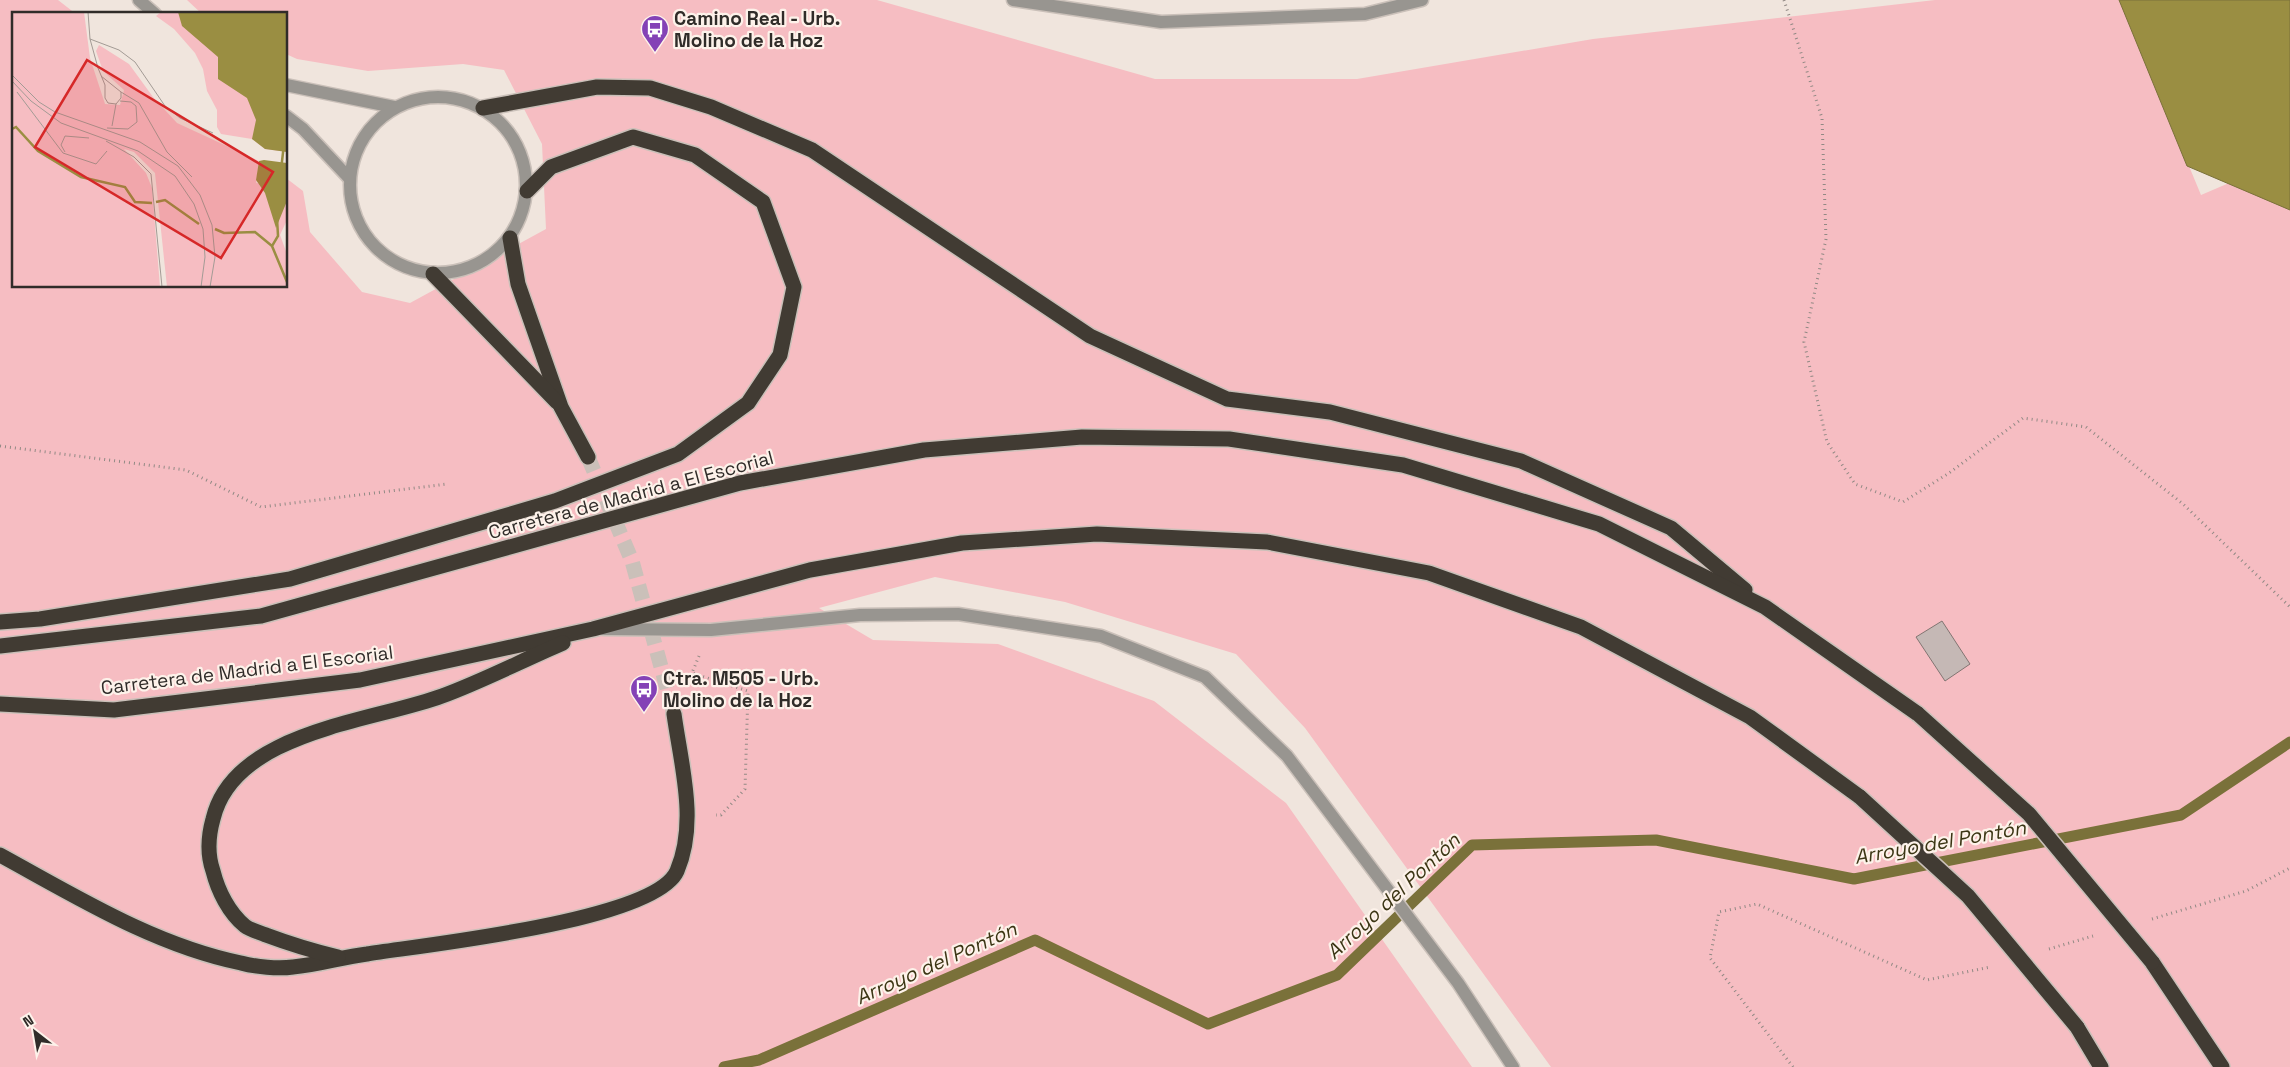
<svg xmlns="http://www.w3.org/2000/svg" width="2290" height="1067" font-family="'Space Grotesk',sans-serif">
<rect width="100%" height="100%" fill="#f0e5dd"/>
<polygon fill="#f6bdc2" points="0,0 58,0 76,14 14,14 14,286 286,286 286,178 303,191 310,232 362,292 410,303 546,229 542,144 504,70 463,64 368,71 297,59 286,54 286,14 202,14 187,0 877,0 1155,79 1357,79 1593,39 1935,0 2120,0 2201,195 2290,157 2290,1067 1551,1067 1305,728 1236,654 1065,602 935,577 819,608 873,640 998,644 1154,701 1286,803 1472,1067 0,1067"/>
<polygon fill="#9a8e42" stroke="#7a713a" points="2119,0 2290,0 2290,210 2187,166"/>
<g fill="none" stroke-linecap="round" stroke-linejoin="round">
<polyline stroke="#7a713a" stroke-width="11" points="724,1067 759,1060 1035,940 1208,1024 1337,975 1472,845 1656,840 1854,879 2181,815 2290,742"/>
</g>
<polygon fill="#c5b8b5" stroke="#827572" points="1942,621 1970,664 1945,681 1916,637"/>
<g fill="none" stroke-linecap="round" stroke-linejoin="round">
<polyline stroke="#cac0b9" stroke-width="15" stroke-dasharray="15 8" stroke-linecap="butt" points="588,457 632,561 674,714"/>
<defs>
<g id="minor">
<polyline points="139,0 155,14"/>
<polyline points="1013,0 1161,22 1365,14 1422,0"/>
<polyline points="286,85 394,107"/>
<circle cx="438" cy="185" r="88"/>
<polyline points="286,116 303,129 349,178"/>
<polyline points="603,629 711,630 860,615 958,614 1101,636 1205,677 1287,756 1458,983 1513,1067"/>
</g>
<g id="highway">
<polyline points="483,108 597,87 650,88 711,107 812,150 1090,336 1227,399 1330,412 1521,461 1671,528 1745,590"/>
<polyline points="510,238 518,284 561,407 588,457"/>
<polyline points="433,274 557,402"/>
<polyline points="0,622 40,619 290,579 555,501 678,454 748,403 780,355 794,287 763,202 695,155 633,137 551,167 527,191"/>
<polyline points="0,646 261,616 740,483 924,450 1082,437 1229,439 1403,465 1599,524 1765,607 1918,714"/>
<polyline points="0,704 114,710 360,680 593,629 810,570 962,543 1097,534 1267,542 1429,573 1581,627 1750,717 1860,797"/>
<path d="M0,855C77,897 154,945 241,963C256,967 278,969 293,967C318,965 342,957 367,954C423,945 655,921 677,871C698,822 681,765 674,714"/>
<path d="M338,957C313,951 290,944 266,935C259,932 250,930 245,926C229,913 218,891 213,871C207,854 208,837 213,819C234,731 372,722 442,696C483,681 523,660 563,643"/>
<polyline points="2152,962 2222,1067"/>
<polyline points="2077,1027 2101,1067"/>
</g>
</defs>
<use href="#minor" stroke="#cac0b9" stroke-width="15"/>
<use href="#highway" stroke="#cac0b9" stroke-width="18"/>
<g stroke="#918984" stroke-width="3" stroke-dasharray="1 4" stroke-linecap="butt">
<polyline points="1784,0 1822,118 1826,239 1804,342 1827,442 1855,484 1903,502 1949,473 2023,418 2086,427 2183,504 2290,607"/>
<polyline points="0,446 186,470 261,507 447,484"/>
<polyline points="699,656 692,673 748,691 745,789 721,815 716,815"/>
<polyline points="2152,919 2246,891 2290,868"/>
<polyline points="2049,949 2093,936"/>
<polyline points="1793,1067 1710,958 1719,912 1757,904 1927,980 1990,967"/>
</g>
<use href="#minor" stroke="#989590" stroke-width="12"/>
<use href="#highway" stroke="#413b33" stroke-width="15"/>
<defs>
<g id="highway-bridge">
<polyline points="1918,714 2029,814 2152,962"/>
<polyline points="1860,797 1968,896 2077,1027"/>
</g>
</defs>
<use href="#highway-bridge" stroke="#cac0b9" stroke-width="18" stroke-linecap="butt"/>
<use href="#highway-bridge" stroke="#413b33" stroke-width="15"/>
</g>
<defs>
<symbol id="bus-pin" viewBox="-11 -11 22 30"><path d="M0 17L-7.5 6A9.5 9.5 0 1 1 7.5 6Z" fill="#8442b6" stroke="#fdf2ea"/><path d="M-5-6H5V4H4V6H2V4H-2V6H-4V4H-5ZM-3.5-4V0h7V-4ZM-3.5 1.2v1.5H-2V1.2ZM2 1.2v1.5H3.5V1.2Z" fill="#fff"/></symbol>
</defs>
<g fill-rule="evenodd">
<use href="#bus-pin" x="639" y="13" width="32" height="43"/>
<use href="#bus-pin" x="628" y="673" width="32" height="43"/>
</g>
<g text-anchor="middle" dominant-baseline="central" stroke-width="4.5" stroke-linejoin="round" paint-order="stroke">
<g font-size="19" font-weight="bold" fill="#302c29" stroke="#fdf2ea" text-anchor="start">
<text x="674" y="18">Camino Real - Urb.<tspan x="674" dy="22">Molino de la Hoz</tspan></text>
<text x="663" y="678">Ctra. M505 - Urb.<tspan x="663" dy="22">Molino de la Hoz</tspan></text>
</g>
<g font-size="19" fill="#302c29" stroke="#fdf2ea">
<text transform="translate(631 495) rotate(-15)">Carretera de Madrid a El Escorial</text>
<text transform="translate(247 670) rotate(-7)">Carretera de Madrid a El Escorial</text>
</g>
<g font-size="20" font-style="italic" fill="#3b3514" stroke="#fdf2ea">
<text transform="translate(1940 842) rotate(-10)">Arroyo del Pontón</text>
<text transform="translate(1393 896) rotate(-43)">Arroyo del Pontón</text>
<text transform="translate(936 963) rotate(-24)">Arroyo del Pontón</text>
</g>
</g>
<g transform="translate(12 12)">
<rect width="275" height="275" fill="#f0e5dd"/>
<path d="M0,0H72L78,46L93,92L108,93L112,78L91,59L84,39L87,33L117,52L141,85L165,111L247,149L244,171L275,175V208L268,223L275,242V275H155L143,161L122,140L112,137L134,161L140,176L148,275H0ZM149,0H275V140L253,137L240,127L209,122L205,115V98L195,79L191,57L183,41L162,17L144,4Z" fill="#f6bdc2"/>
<path d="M166,0H275V140L253,137L240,127L244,108L235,86L206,67V45L170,14ZM252,148L275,151V189L264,216L253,181L244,168L247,149Z" fill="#9a8e42"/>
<path fill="none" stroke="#9a8e42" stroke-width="2.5" d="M0,117L4,115L26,139L69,165L113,175L123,190L140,191M269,158L272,132M144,190L153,188L187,212M265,206L266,224L260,234L275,270M203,217L212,221L243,220L260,234"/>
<path fill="none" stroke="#a39b95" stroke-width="1" d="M76,0L78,27L86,56L93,73V86L96,91L104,92L109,86V80L89,64M78,27L107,38L123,50L153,94L168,106L201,121M0,63L27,90L43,100L128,130L166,154L188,183L200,213L203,245L198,275M0,69L19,89L49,111L126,139L163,164L182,192L191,217L193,245L189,275M5,80L51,141L84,152L95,139M109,80L127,91L155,140L180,165M100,114L104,92M95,116L116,117L125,110L124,94L119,90L108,89M94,129L122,145L139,162L150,275M53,140L49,133L53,124L77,126"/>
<path fill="#d62828" fill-opacity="0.15" stroke="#d62828" stroke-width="2.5" d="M75,48L261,160L209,246L23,135Z"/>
<rect width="275" height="275" fill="none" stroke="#302c29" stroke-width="2.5"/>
</g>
<g transform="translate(35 1032) rotate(329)" stroke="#fdf2ea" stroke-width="4" paint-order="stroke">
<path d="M0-4L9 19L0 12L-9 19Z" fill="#302c29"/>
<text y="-8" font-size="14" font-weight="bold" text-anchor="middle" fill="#302c29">N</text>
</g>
</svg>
